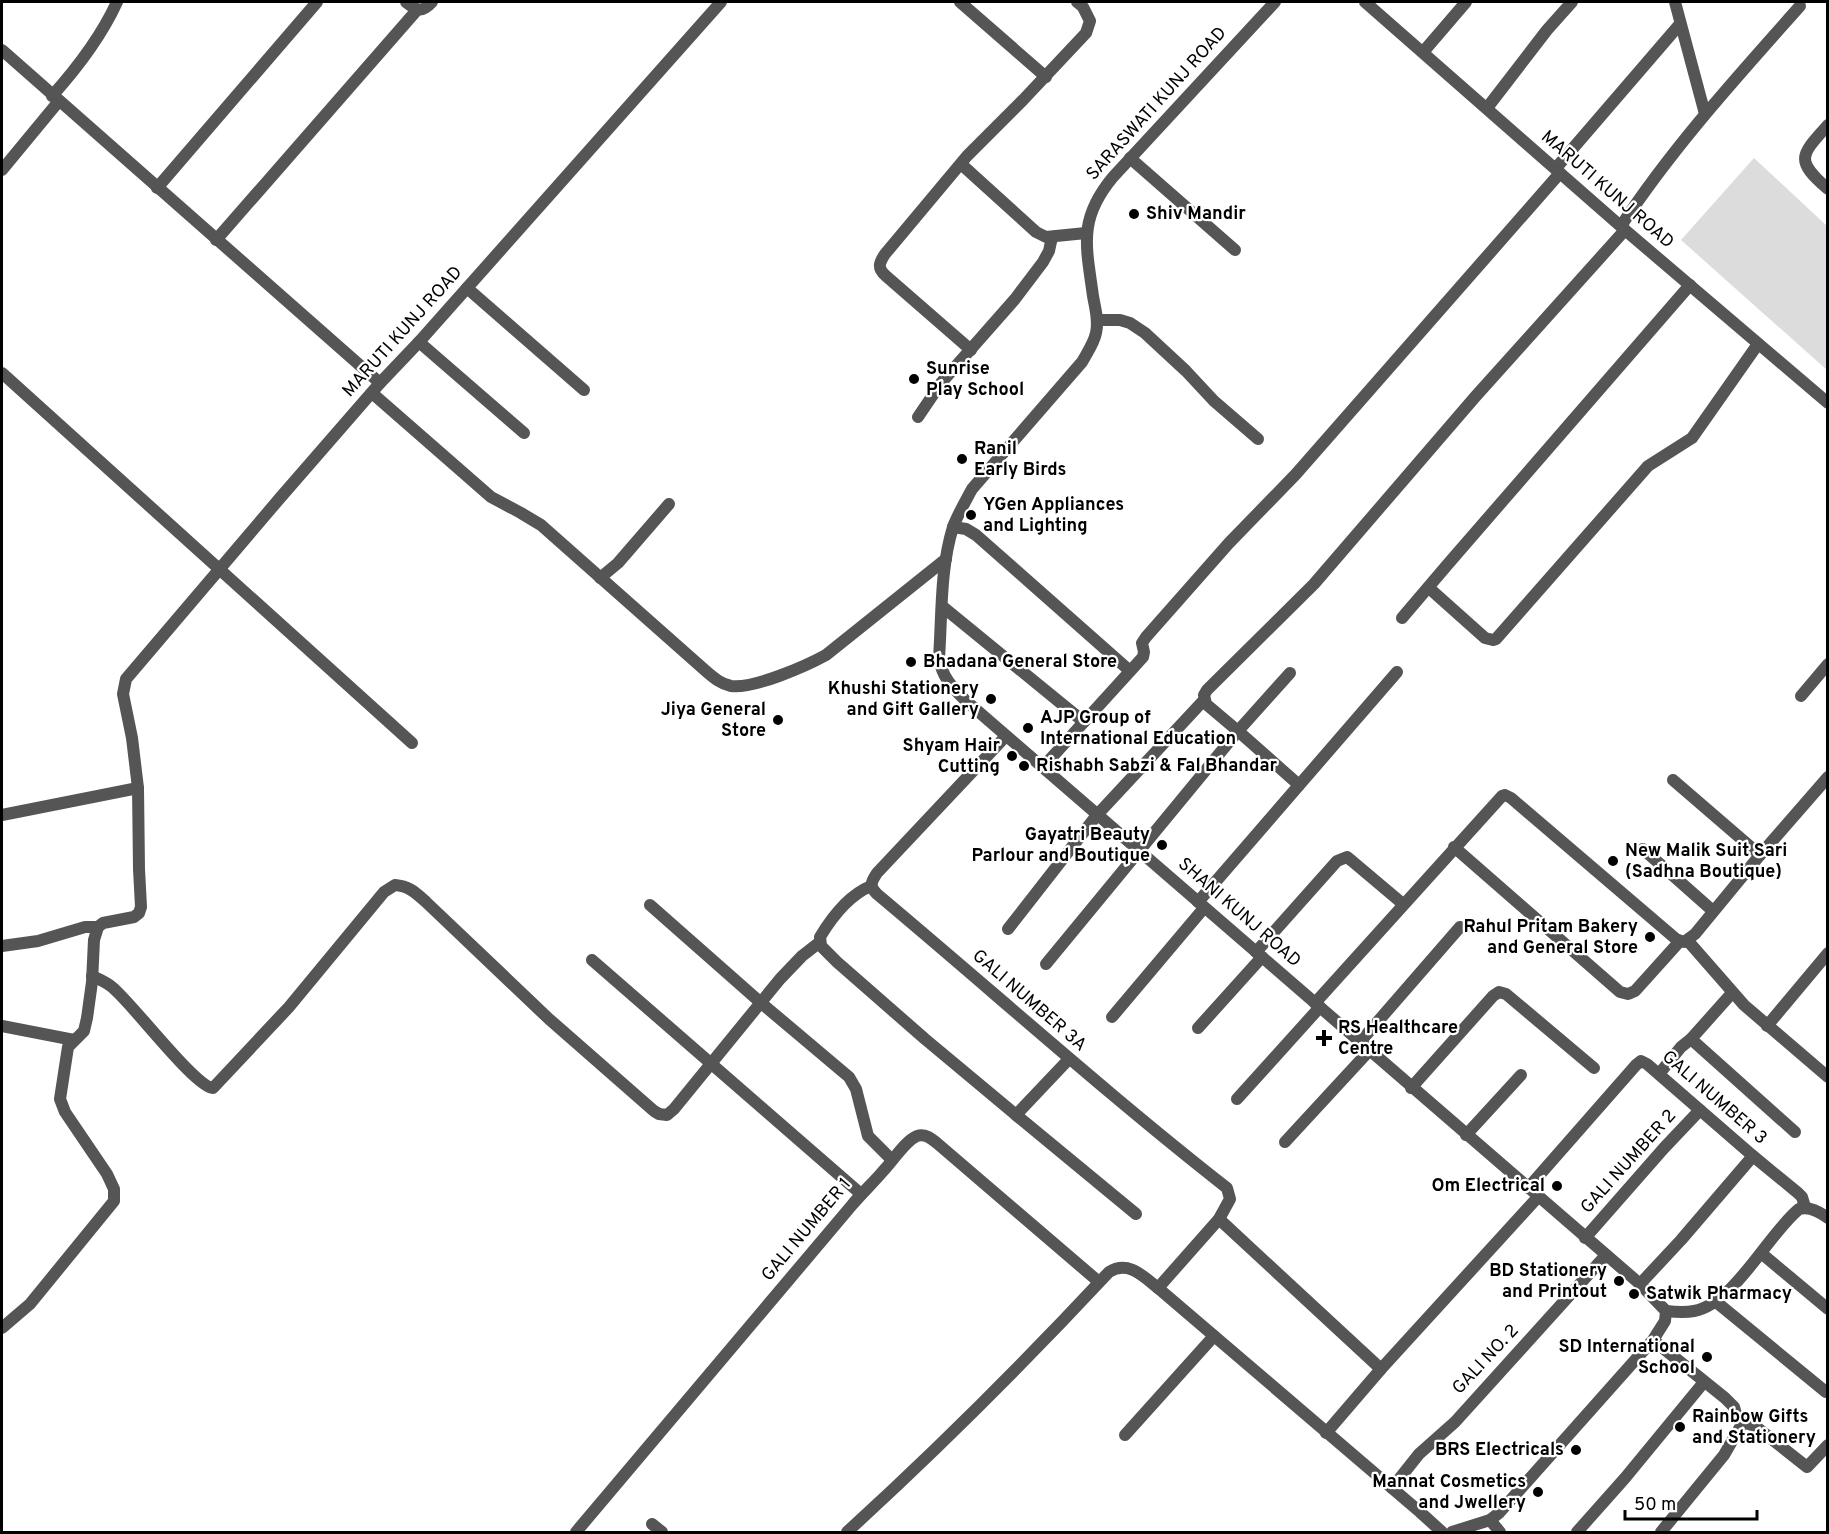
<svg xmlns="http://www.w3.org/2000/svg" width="1829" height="1534" font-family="Overpass,sans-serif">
<rect width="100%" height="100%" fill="#fff"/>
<polygon fill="#dcdcdc" points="1754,158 1827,226 1827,370 1681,240"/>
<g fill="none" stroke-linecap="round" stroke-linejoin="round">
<g stroke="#555" stroke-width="12">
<path d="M406,2C417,11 422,13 432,2"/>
<polyline points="960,2 1046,77"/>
<path d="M1275,2L1113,177C1078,219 1086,245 1093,296C1095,308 1099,320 1096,333C1094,343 1087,353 1082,362L972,489C965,502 958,514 953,527C940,569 942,615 939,658C942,677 952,687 965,700C1190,895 1414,1091 1640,1284L1666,1311L1665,1321L1653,1340L1499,1513L1490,1520L1452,1532"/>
<polyline points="1365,2 1625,230 1828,403"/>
<polyline points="1675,2 1705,114"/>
<polyline points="2,50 380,383"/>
<polyline points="1424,51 1466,2"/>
<path d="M52,96C78,67 101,37 117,2"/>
<polyline points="1487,108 1547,30 1572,2"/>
<path d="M1828,125C1801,155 1794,160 1828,189"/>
<polyline points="1130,158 1235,250"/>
<polyline points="961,164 1036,232 1046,237 1086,233"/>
<polyline points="1556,168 1680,24"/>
<polyline points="2,170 59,101"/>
<polyline points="157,188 317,2"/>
<path d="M1621,226C1673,147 1737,77 1800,6"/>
<polyline points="216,240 417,10"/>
<polyline points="467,288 584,390"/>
<polyline points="1097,320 1120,320 1130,323 1145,333 1186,371 1214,401 1258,439"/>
<polyline points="419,342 524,433"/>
<path d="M971,350L886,276C877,268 879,263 885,254L967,156L1023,100L1086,33L1090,21L1083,7L1077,2"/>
<polyline points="2,373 412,743"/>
<path d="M372,393L491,497L521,513L541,525L707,672C714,678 721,684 731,686C754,689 806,666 826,655L946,559"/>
<polyline points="918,417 941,383 1015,299 1043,262 1049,251 1052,237"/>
<polyline points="953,527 966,529 976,535 1130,671"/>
<polyline points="600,578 618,563 669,504"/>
<polyline points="1429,588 1485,638 1493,640 1496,639 1648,466 1692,438 1758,344"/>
<polyline points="943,607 1084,722"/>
<polyline points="1402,618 1448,564 1690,285"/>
<polyline points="1290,673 1238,731 1299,785"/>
<polyline points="1801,696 1828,664"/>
<path d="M1006,736L877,873C871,882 869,886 877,894C994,992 1107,1094 1227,1188L1230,1199L1219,1219L1158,1288"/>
<polyline points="1043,767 1143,657 1144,652 1142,643 1146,637 1229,543 1296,474 1560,173"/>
<polyline points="1673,780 1760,855"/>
<polyline points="2,815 138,788"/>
<polyline points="1454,847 1620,992 1628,994 1635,991 1680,941"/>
<polyline points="1643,849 1713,911"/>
<path d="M871,886C849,895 832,917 820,937L821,946L837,962L925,1039L1016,1115L1069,1059"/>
<polyline points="1198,902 1397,672"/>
<polyline points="650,905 760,1002 849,1077 856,1089 868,1136 892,1160"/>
<polyline points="1008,929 1097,815 1204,700"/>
<polyline points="1688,941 1744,1005 1828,1077"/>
<polyline points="2,946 38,941 85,927 98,927"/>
<polyline points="1256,952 1337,861 1347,857 1352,861 1403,904"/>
<polyline points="592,960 861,1194"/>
<polyline points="1046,964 1238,731 1206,704 1204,695 1207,690 1314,584 1475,397 1625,230"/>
<path d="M92,976C99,979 106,982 112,987C132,1003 195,1087 213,1088L289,1007L384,892L395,885C409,886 416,893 426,902L549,1019L654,1111L659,1114L667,1115L674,1109L780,979L802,956L820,942"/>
<polyline points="1732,993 1691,1039 1795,1132"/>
<polyline points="1315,1003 1502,796 1505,795 1511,798 1676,939 1684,942 1695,934 1760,855 1828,777"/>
<polyline points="1112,1017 1204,908"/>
<polyline points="2,1026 74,1040"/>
<polyline points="1767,1026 1828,953"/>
<polyline points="1198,1028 1262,957"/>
<polyline points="1360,1042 1460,927"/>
<polyline points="1659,1074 1681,1047 1691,1039"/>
<polyline points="1411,1088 1493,996 1499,992 1506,994 1594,1068"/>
<polyline points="1237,1099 1320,1007"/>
<polyline points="1016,1115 1136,1214"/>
<polyline points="1466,1135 1521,1075"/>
<polyline points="1285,1142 1369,1051"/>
<polyline points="1528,1188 1636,1065 1641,1061 1647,1064 1753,1156 1798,1193 1802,1197 1805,1207"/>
<polyline points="1219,1219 1381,1369"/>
<polyline points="1585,1238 1664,1148 1700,1110"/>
<polyline points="1761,1253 1828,1309"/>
<polyline points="1640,1284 1681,1240 1753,1156"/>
<polyline points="1715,1301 1826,1392"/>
<path d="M1666,1311C1675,1312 1684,1313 1694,1311C1735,1303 1768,1234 1799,1209C1809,1206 1820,1212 1828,1218"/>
<polyline points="2,1328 30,1304 114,1201 114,1189 107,1174 65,1112 60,1099 68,1047 84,1031 87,1018 92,982 94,940 98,927 103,923 134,917 139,913 141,907 139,869 138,788 132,738 123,694 126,679 280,498 380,383 419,342 721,2"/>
<polyline points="1653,1340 1725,1398 1734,1407 1736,1414 1743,1422 1755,1426 1807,1467 1828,1445"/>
<polyline points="1326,1433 1381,1369 1538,1197"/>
<polyline points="1125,1435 1214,1336"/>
<polyline points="1392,1488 1419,1454 1455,1422 1606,1255"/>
<polyline points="1490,1520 1500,1532"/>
<polyline points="652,1524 662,1532"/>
<path d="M576,1532L852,1205C862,1193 874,1182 884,1170C893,1161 905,1141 917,1136C925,1133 932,1139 938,1144L1099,1282"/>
<path d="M847,1532C938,1449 1025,1362 1109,1272C1128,1260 1143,1276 1158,1288L1420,1512L1442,1532"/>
<polyline points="1577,1532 1625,1478 1704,1382"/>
<polyline points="1661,1532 1724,1455 1743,1422"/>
</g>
</g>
<g fill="#000" stroke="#fff" stroke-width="2">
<circle cx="1134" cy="214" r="6"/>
<circle cx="914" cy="379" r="6"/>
<circle cx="962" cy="459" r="6"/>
<circle cx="971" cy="515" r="6"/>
<circle cx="911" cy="662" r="6"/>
<circle cx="991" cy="699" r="6"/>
<circle cx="778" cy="720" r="6"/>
<circle cx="1028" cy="728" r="6"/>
<circle cx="1012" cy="756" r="6"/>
<circle cx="1024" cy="766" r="6"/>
<circle cx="1162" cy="845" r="6"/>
<circle cx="1613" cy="861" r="6"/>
<circle cx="1650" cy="937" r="6"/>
<path d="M1321 1029h6v6h6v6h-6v6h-6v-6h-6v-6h6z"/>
<circle cx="1557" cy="1186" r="6"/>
<circle cx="1619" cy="1281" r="6"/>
<circle cx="1634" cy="1294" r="6"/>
<circle cx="1707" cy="1357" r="6"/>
<circle cx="1680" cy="1427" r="6"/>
<circle cx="1576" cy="1450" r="6"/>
<circle cx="1538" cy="1492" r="6"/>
</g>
<g text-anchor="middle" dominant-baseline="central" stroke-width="4.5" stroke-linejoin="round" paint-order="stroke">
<g font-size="18" fill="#000" stroke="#fff">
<text transform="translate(1157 104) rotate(-48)">SARASWATI KUNJ ROAD</text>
<text transform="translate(1607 190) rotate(41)">MARUTI KUNJ ROAD</text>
<text transform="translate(403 332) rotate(-48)">MARUTI KUNJ ROAD</text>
<text transform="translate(1239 913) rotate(41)">SHANI KUNJ ROAD</text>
<text transform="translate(1029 1001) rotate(41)">GALI NUMBER 3A</text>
<text transform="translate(1714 1098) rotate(41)">GALI NUMBER 3</text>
<text transform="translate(1629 1162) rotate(-48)">GALI NUMBER 2</text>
<text transform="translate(807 1230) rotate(-50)">GALI NUMBER 1</text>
<text transform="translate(1486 1360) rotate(-47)">GALI NO. 2</text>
</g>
<g font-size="18" font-weight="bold" fill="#000" stroke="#fff" text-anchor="start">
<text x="1146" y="214">Shiv Mandir</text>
<text x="926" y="369">Sunrise<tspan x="926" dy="21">Play School</tspan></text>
<text x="974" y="449">Ranil<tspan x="974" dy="21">Early Birds</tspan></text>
<text x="983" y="505">YGen Appliances<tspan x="983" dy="21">and Lighting</tspan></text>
<text x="923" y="662">Bhadana General Store</text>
<text x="979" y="689" text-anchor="end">Khushi Stationery<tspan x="979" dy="21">and Gift Gallery</tspan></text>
<text x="766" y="710" text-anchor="end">Jiya General<tspan x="766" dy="21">Store</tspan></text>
<text x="1040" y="718">AJP Group of<tspan x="1040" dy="21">International Education</tspan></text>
<text x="1000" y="746" text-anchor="end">Shyam Hair<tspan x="1000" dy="21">Cutting</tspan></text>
<text x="1036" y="766">Rishabh Sabzi &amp; Fal Bhandar</text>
<text x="1150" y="835" text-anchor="end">Gayatri Beauty<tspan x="1150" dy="21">Parlour and Boutique</tspan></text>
<text x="1625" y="851">New Malik Suit Sari<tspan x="1625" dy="21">(Sadhna Boutique)</tspan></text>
<text x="1638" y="927" text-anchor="end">Rahul Pritam Bakery<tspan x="1638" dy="21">and General Store</tspan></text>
<text x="1338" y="1028">RS Healthcare<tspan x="1338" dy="21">Centre</tspan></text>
<text x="1545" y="1186" text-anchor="end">Om Electrical</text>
<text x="1607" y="1271" text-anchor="end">BD Stationery<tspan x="1607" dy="21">and Printout</tspan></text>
<text x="1646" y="1294">Satwik Pharmacy</text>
<text x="1695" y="1347" text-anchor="end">SD International<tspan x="1695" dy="21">School</tspan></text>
<text x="1692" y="1417">Rainbow Gifts<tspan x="1692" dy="21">and Stationery</tspan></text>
<text x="1564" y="1450" text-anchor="end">BRS Electricals</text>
<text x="1526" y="1482" text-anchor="end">Mannat Cosmetics<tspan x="1526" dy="21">and Jwellery</tspan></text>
</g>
</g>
<rect width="1829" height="1534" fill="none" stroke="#000000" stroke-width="6"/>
<path d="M1625 1510v9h132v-9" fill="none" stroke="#000000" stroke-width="3"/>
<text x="1634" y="1510" font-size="18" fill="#000000" stroke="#ffffff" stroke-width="4.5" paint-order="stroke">50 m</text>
</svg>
